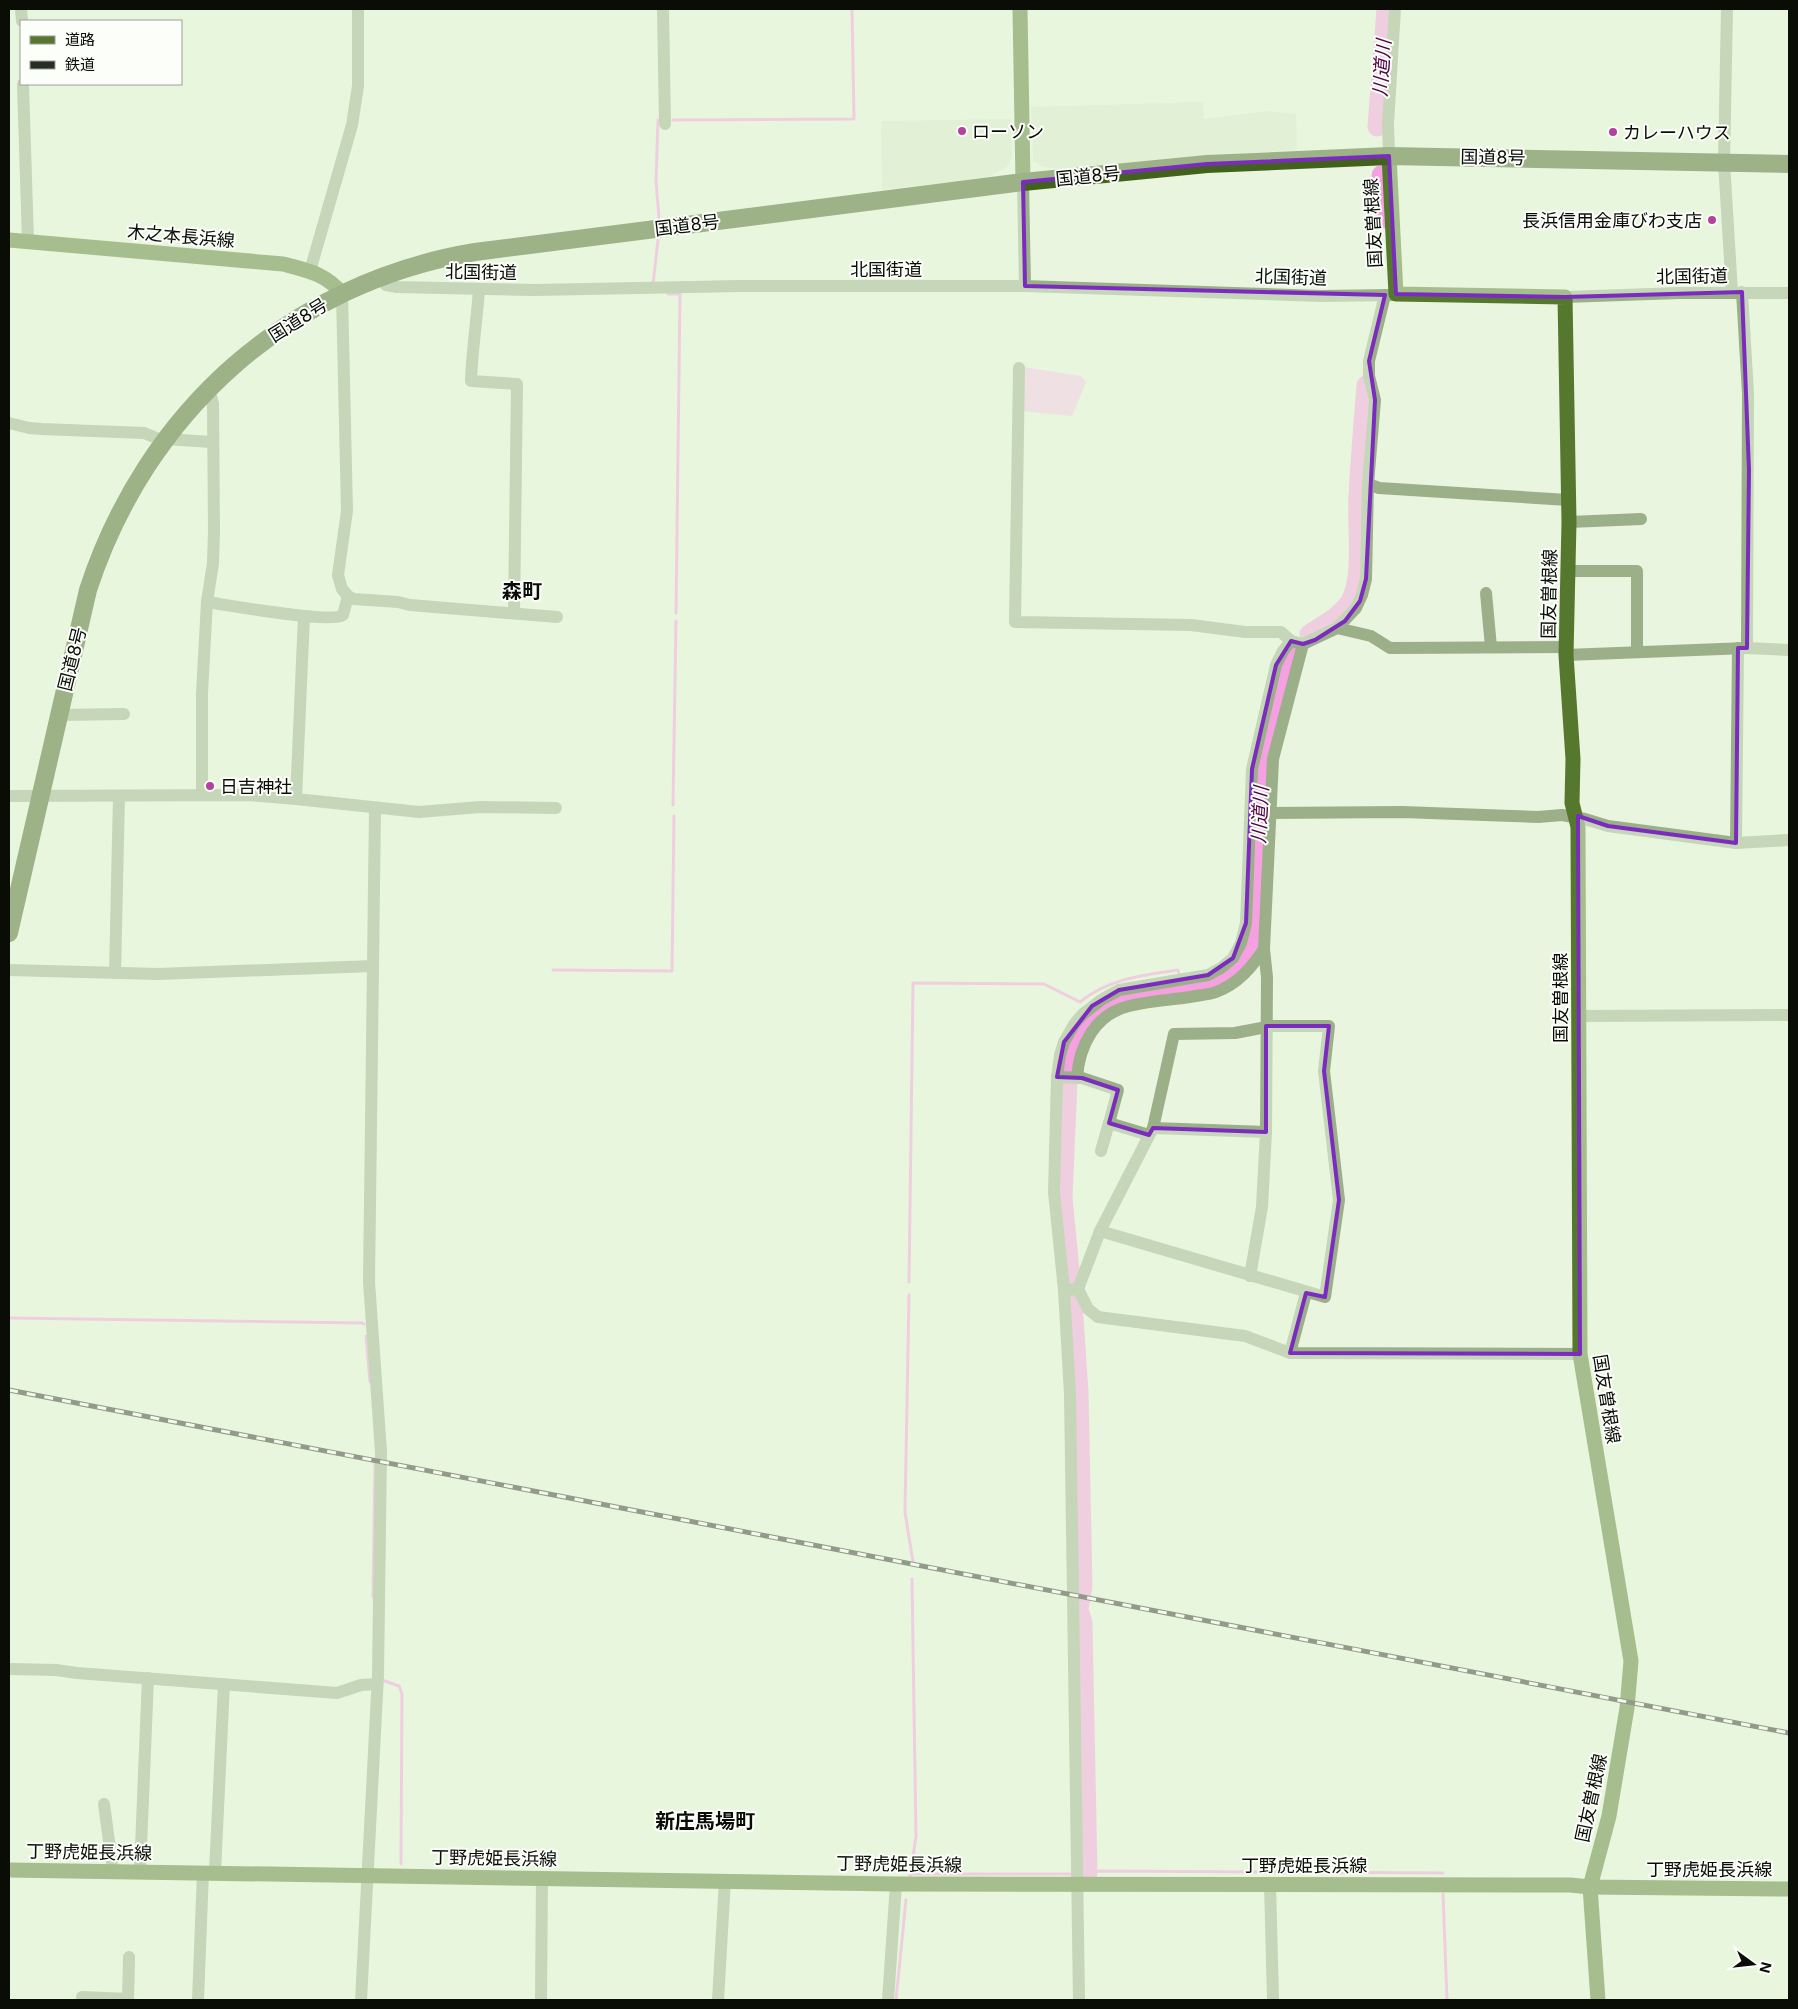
<svg xmlns="http://www.w3.org/2000/svg" width="1798" height="2009" font-family="Inter,'Noto Sans JP',sans-serif">
<rect width="100%" height="100%" fill="#e9f5de"/>
<g fill="#dae9cc">
<polygon points="1203,102 1204,119 1268,111 1296,114 1297,150 1209,155 1060,169 1042,167 1033,160 1031,107"/>
<polygon points="1011,119 1012,155 1009,165 1004,169 985,178 882,190 881,121"/>
</g>
<polygon fill="#f6c5e8" points="1023,367 1081,376 1086,382 1072,416 1022,411"/>
<g fill="none" stroke-linecap="round" stroke-linejoin="round">
<g stroke="#f5a0e0" stroke-width="3">
<polyline points="658,120 656,181 659,218"/>
<polyline points="673,120 854,119 852,9"/>
<polyline points="653,284 658,240"/>
<polyline points="668,294 680,294 676,613"/>
<polyline points="673,805 676,621"/>
<polyline points="553,970 672,971 674,816"/>
<path d="M909,1282L913,983L1044,984L1080,1002C1108,979 1143,975 1178,970L1179,974"/>
<polyline points="909,1295 905,1512 913,1562"/>
<polyline points="9,1318 362,1323 364,1324"/>
<polyline points="366,1336 370,1382"/>
<polyline points="373,1597 375,1461"/>
<polyline points="382,1680 399,1686 402,1694 401,1864"/>
<polyline points="910,1874 1070,1874"/>
<polyline points="1081,1874 1100,1871 1443,1873"/>
<polyline points="910,1877 916,1836 912,1579"/>
<polyline points="1443,1894 1447,2000"/>
<polyline points="896,2000 906,1900"/>
</g>
<g stroke="#f5a0e0" stroke-width="19">
<polyline points="1377,127 1386,9"/>
<polyline points="1381,175 1385,219"/>
<path d="M1309,634C1322,625 1341,616 1350,601C1364,576 1356,525 1358,496C1360,459 1363,422 1366,385"/>
<path d="M1071,1280L1063,1198L1069,1059C1104,946 1227,1034 1254,933L1260,784C1265,740 1277,695 1291,653"/>
<polyline points="1073,1303 1079,1392 1083,1586 1079,1609 1083,1623 1088,1873"/>
</g>
<g stroke="#9baf89" stroke-width="12">
<polyline points="21,9 22,21"/>
<polyline points="663,9 665,124"/>
<polyline points="1727,9 1724,162 1732,292"/>
<polyline points="23,84 28,241"/>
<polyline points="1389,156 1388,124 1395,9"/>
<polyline points="1023,182 1025,286"/>
<polyline points="310,271 352,125 358,86 358,9"/>
<polyline points="381,276 386,285 397,287 535,290 741,286 1024,286 1321,296 1393,295"/>
<path d="M479,289C477,320 472,350 471,381L517,384L514,613"/>
<polyline points="342,294 347,511 338,575 342,589 348,596 354,599 398,602 410,605 557,617"/>
<polyline points="1565,297 1679,293 1789,293"/>
<polyline points="1019,368 1015,622 1191,625 1245,632 1281,632 1291,641"/>
<polyline points="9,423 29,428 42,429 144,433 164,441"/>
<polyline points="166,439 212,442"/>
<polyline points="1368,484 1379,488 1568,500"/>
<polyline points="1569,522 1641,519"/>
<polyline points="1568,571 1637,571 1637,652"/>
<polyline points="1486,593 1491,647"/>
<polyline points="207,602 213,563 214,531 213,404 209,388"/>
<polyline points="1337,628 1371,636 1390,648 1566,647"/>
<polyline points="1747,648 1789,650"/>
<polyline points="1566,655 1747,648 1748,394 1742,292"/>
<polyline points="58,715 124,714"/>
<path d="M202,795V693L207,602C229,605 330,624 343,615L348,596"/>
<polyline points="9,796 248,795 296,799 419,812 480,807 556,808"/>
<polyline points="296,799 304,616"/>
<polyline points="1270,813 1402,812 1538,817 1562,815 1585,819 1608,826 1736,843 1789,840"/>
<polyline points="1736,843 1738,648"/>
<polyline points="9,970 158,974 373,966"/>
<polyline points="115,973 119,796"/>
<polyline points="1579,1016 1789,1015"/>
<polygon points="1272,1026 1329,1026 1324,1071 1339,1200 1325,1297 1100,1231 1153,1128 1174,1034 1235,1033"/>
<polyline points="1057,1077 1082,1078 1118,1090 1109,1123 1149,1135"/>
<path d="M1077,1078C1079,1046 1095,1014 1129,1006C1149,1001 1170,1000 1190,997C1198,995 1208,995 1216,992C1238,984 1252,967 1264,949"/>
<polyline points="1153,1128 1266,1132 1262,1207 1250,1276"/>
<polyline points="1266,1132 1267,977 1264,949 1273,759 1303,644"/>
<polyline points="1101,1151 1109,1123"/>
<polyline points="1078,1289 1100,1231"/>
<polyline points="1064,1290 1078,1289 1088,1309 1098,1317 1245,1336 1290,1353 1580,1354"/>
<polyline points="1290,1353 1306,1293"/>
<polyline points="9,1669 56,1670 77,1673 337,1693 361,1685 377,1684"/>
<polyline points="104,1804 113,1871"/>
<polyline points="140,1871 148,1678"/>
<polyline points="215,1872 224,1684"/>
<polyline points="1270,1884 1273,2000"/>
<polyline points="82,1997 128,1999"/>
<polyline points="128,2000 129,1957"/>
<polyline points="198,2000 203,1872"/>
<polyline points="361,2000 378,1675 381,1452 369,1282 375,808"/>
<polyline points="541,2000 542,1878"/>
<polyline points="718,2000 725,1880"/>
<polyline points="888,2000 896,1884"/>
<polyline points="1079,2000 1070,1394 1064,1290 1054,1192 1057,1077 1060,1055 1064,1042 1075,1023 1083,1014 1101,1000 1119,990 1208,975 1221,968 1233,958 1241,943 1246,923 1252,769 1276,665 1283,651 1291,641 1303,644 1337,628 1356,608 1362,595 1366,579 1368,484 1375,400 1369,376 1369,361 1385,295"/>
</g>
<g stroke="#55782e" stroke-width="15">
<polyline points="1020,9 1023,182"/>
<polyline points="1389,156 1396,294 1565,297 1569,522 1566,655 1573,759 1572,803 1578,827 1580,1354 1631,1661 1627,1708 1609,1816 1590,1887 1598,2000"/>
<path d="M9,240L283,264C306,270 327,274 342,294"/>
<polyline points="9,1870 896,1884 1570,1885 1590,1887 1789,1889"/>
</g>
<path stroke="#42611c" stroke-width="18" d="M9,933L88,590C146,412 289,283 475,252L1023,182L1207,164L1389,156L1789,164"/>
<defs>
<polyline id="rail" points="9,1390 1789,1733"/>
</defs>
<use href="#rail" stroke="#292e25" stroke-width="5"/>
<use href="#rail" stroke="#fcfefa" stroke-width="3" stroke-dasharray="9" stroke-linecap="butt"/>
</g>
<path d="M0 0H1798V2009H0ZM1389,156L1396,294L1565,297L1742,292L1749,470L1747,648H1738L1736,843L1608,826L1578,816L1580,1354L1290,1353L1306,1293L1325,1297L1339,1200L1324,1071L1329,1026H1266V1132L1153,1128L1149,1135L1109,1123L1118,1090L1082,1078L1057,1077L1064,1042L1092,1006L1119,990L1208,975L1233,958L1246,923L1252,769L1276,665L1291,641L1303,644L1315,640L1345,621L1360,601L1366,579L1375,400L1369,361L1385,295L1025,286L1023,182L1207,164Z" fill="#e9f5de" fill-opacity=".55" fill-rule="evenodd"/>
<path fill="none" stroke="#7b2cbf" stroke-width="4" stroke-linejoin="round" d="M1389,156L1396,294L1565,297L1742,292L1749,470L1747,648H1738L1736,843L1608,826L1578,816L1580,1354L1290,1353L1306,1293L1325,1297L1339,1200L1324,1071L1329,1026H1266V1132L1153,1128L1149,1135L1109,1123L1118,1090L1082,1078L1057,1077L1064,1042L1092,1006L1119,990L1208,975L1233,958L1246,923L1252,769L1276,665L1291,641L1303,644L1315,640L1345,621L1360,601L1366,579L1375,400L1369,361L1385,295L1025,286L1023,182L1207,164Z"/>
<g fill="#b4429d" stroke="#fcfefa" stroke-width="2">
<circle cx="962" cy="131" r="5"/>
<circle cx="1613" cy="132" r="5"/>
<circle cx="1712" cy="220" r="5"/>
<circle cx="210" cy="786" r="5"/>
</g>
<g text-anchor="middle" dominant-baseline="central" stroke-width="4" stroke-linejoin="round" paint-order="stroke">
<g font-size="18" fill="#090d06" stroke="#fcfefa" text-anchor="start">
<text x="972" y="131">ローソン</text>
<text x="1623" y="132">カレーハウス</text>
<text x="1702" y="220" text-anchor="end">長浜信用金庫びわ支店</text>
<text x="220" y="786">日吉神社</text>
</g>
<g font-size="18" fill="#090d06" stroke="#fcfefa">
<text transform="translate(1493 157) rotate(1)">国道8号</text>
<text transform="translate(1088 176) rotate(-6)">国道8号</text>
<text transform="translate(1373 223) rotate(-93)">国友曽根線</text>
<text transform="translate(687 225) rotate(-7)">国道8号</text>
<text transform="translate(181 236) rotate(5)">木之本長浜線</text>
<text x="886" y="269">北国街道</text>
<text transform="translate(481 272) rotate(1)">北国街道</text>
<text transform="translate(1692 276) rotate(-1)">北国街道</text>
<text transform="translate(1291 277) rotate(2)">北国街道</text>
<text transform="translate(298 320) rotate(-32)">国道8号</text>
<text transform="translate(1549 594) rotate(-89)">国友曽根線</text>
<text transform="translate(72 659) rotate(-76)">国道8号</text>
<text transform="translate(1560 998) rotate(-90)">国友曽根線</text>
<text transform="translate(1607 1399) rotate(81)">国友曽根線</text>
<text transform="translate(1591 1798) rotate(-78)">国友曽根線</text>
<text transform="translate(89 1852) rotate(1)">丁野虎姫長浜線</text>
<text transform="translate(494 1858) rotate(1)">丁野虎姫長浜線</text>
<text transform="translate(899 1864) rotate(1)">丁野虎姫長浜線</text>
<text x="1304" y="1865">丁野虎姫長浜線</text>
<text x="1709" y="1869">丁野虎姫長浜線</text>
</g>
<g font-size="19" font-style="italic" fill="#520546" stroke="#fcfefa">
<text transform="translate(1382 68) rotate(-86)">川道川</text>
<text transform="translate(1260 815) rotate(-87)">川道川</text>
</g>
<g font-size="20" font-weight="bold" fill="#090d06" stroke="#fcfefa">
<text x="522" y="591">森町</text>
<text x="705" y="1821">新庄馬場町</text>
</g>
</g>
<rect width="1798" height="2009" fill="none" stroke="#090d06" stroke-width="20"/>
<rect x="20" y="20" width="162" height="65" fill="#fcfefa" stroke="#9b9e98"/>
<rect x="30" y="36" width="25" height="8" fill="#55782e" stroke="#9b9e98"/>
<text x="65" y="45" font-size="15" fill="#090d06">道路</text>
<rect x="30" y="61" width="25" height="8" fill="#292e25" stroke="#9b9e98"/>
<text x="65" y="70" font-size="15" fill="#090d06">鉄道</text>
<g transform="translate(1753 1964) rotate(105)" stroke="#fcfefa" stroke-width="4" paint-order="stroke">
<path d="M0-4L9 19L0 12L-9 19Z" fill="#090d06"/>
<text y="-8" font-size="14" font-weight="bold" text-anchor="middle" fill="#090d06">N</text>
</g>
</svg>
